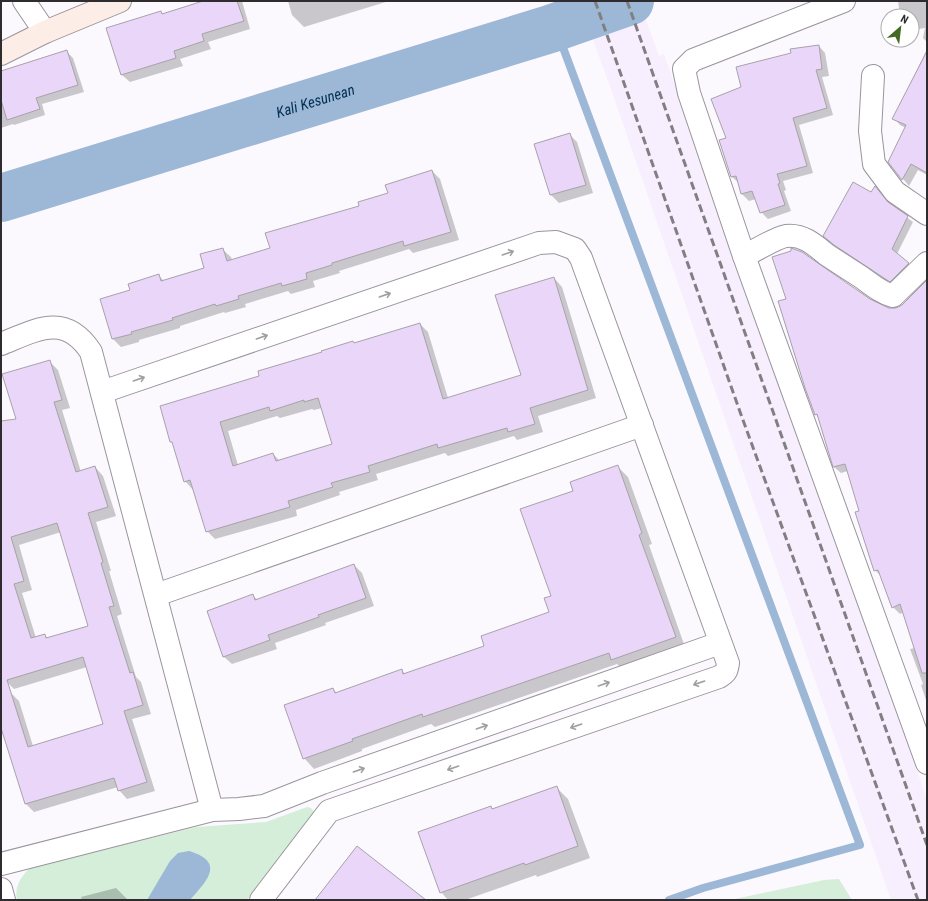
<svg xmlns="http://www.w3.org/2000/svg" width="928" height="901" font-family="'Roboto Condensed',sans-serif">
<rect width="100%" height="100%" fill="#fcf9fe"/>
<polygon fill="#f7eefe" points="579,1 639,1 659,56 664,54 927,799 927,900 891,900 612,92"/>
<g fill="#d4eeda">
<path d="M307,807L311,808L314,812L312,816L247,900H17C14,887 21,876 30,868L196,827L266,822Z"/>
<polygon points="839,879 852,900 730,900 824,880"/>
</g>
<path fill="#9cb8d6" d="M189,851C226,862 207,881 190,900H147L170,861L178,853Z"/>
<g fill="#0003" fill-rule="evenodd">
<polygon points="203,1 242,1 250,29 208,42 211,49 180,59 183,66 130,82 122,75 161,12 163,14 203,2"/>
<polygon points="288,1 389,1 304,27 292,15"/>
<polygon points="898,1 927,1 927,42 923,38 925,28 912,30 912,16 900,16"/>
<polygon points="819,46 825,53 829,76 822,77 833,115 799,125 813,173 783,181 786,190 784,191 791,211 768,219 761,212 756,199 749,201 742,194 739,183 732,177 728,139 742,88"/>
<polygon points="927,49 927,175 918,170 909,186 889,162 906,128 900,125 894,118"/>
<polygon points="67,52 73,58 84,92 42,104 45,115 14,125 13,124 1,128 1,73"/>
<polygon points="569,134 577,142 593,193 559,203 551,195 535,144"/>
<polygon points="432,171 440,179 459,240 413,253 409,249 339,271 340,273 313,281 315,287 291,294 288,291 245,304 246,307 225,313 224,312 180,326 180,328 139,340 139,342 121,347 113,339 131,290 159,276 164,281 205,269 222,249 231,257 232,260 271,248 389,194"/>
<polygon points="890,205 913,222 897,254 913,268 895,286 840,250 830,241"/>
<path d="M554,278L562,287L596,398L538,416L543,432L517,440L514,436L448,456L445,453L376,474L378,480L339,492L340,495L296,510L297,516L215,539L207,531L193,490L185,481L174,444L171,442L261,376L354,344L420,324L428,332L448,398L522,376ZM322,408L334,445L280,461L273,454L238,465L228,431L277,416L280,418L312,409L314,410Z"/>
<polygon points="927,282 927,703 921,685 923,684 910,649 915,648 904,612 900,614 893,607 882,577 875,570 860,512 848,471 841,473 834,467 820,418 815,414 873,302 885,307 896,309 902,306"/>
<path d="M49,361L58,370L70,408L62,410L81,472L95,467L103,476L116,516L96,522L111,571H109L122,614L117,616L136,677L141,682L151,714L132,719L155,791L127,799L119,790L118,787L34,812L26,804L5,737L1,731V695L10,692L19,701L33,746L105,725L87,667L14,689L5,680L1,666V446ZM61,532L89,626L48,639L45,635L36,638L22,593L32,590L19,545Z"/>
<polygon points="618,467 628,477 652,544 649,545 685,647 622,669 617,664 435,727 431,724 362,749 362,751 314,769 304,758 333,689 338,694 402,670 405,674 485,646 550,613 552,596 575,492"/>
<polygon points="354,565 362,573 374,606 325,623 326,625 275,643 277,649 232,664 223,656 253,596 258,600"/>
<polygon points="556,787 568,799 590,858 537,877 536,875 465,900 448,900 441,892 490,807 493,809"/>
<polygon points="116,888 128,900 82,900 81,897"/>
</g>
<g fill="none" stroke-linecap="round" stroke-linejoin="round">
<g stroke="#9cb8d6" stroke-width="8">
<polyline points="571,1 577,19"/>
<polyline points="555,26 860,845 703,888 669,900"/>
</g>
<path stroke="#9cb8d6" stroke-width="48" id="s1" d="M1,198L550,29L630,1"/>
</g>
<g fill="#ead6f9" stroke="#a7a2aa" fill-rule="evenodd">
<polygon points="203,1 237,1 244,21 202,34 204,41 174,51 176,58 121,75 106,28 161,11 162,14"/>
<polygon points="819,45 822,69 816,70 827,108 793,118 807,166 777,174 780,183 778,184 785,205 760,213 752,191 741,194 736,176 731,177 719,140 726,138 711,99 741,87 736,67 791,53 790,49"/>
<polygon points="67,50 78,85 36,98 40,109 7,120 1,100 1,71"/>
<polygon points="927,51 927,173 911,164 902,180 888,162 906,125 892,119"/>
<polygon points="570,133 586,185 550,195 534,144"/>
<polygon points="432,170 451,232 404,246 403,241 332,263 332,265 306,273 307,279 282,286 281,283 238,296 239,299 216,306 215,304 172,318 173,320 131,332 132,334 112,339 100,299 130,290 128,284 159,274 161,281 204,268 200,254 223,248 227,261 270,248 265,233 359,206 358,202 388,193 385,185"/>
<polygon points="853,182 871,192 875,186 888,202 908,216 892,249 909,263 890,282 834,245 823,236"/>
<polygon points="791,248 802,252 870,299 889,308 896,308 902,305 927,280 927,673 922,673 900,604 892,608 878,570 874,571 855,512 859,511 845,464 833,467 817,414 815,415 805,388 778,301 786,299 772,257 791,251"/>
<path d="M554,277L588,390L530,408L535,424L508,432L507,428L438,448L437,444L368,466L370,472L331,483L333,487L288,501L290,507L206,532L190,480L184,482L172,442H170L160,406L259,376L258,371L322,352L321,351L353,341L354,343L420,323L443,399L521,375L495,295ZM318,398L332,444L276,461L273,453L233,466L220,422L269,407L270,411L304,400V402Z"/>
<path d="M50,360L62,400L54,402L76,472L95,466L108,507L88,513L103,562L101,563L114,606L109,607L130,673L133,672L143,705L124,711L147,782L118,791L114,778L25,804L1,728V421L16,419L2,374ZM57,523L88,626L46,638L45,634L31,638L14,584L24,581L11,537ZM83,657L103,724L28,747L7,680Z"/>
<polygon points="618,465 642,533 639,535 676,637 611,660 609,653 423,717 422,714 352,739 353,741 303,759 284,705 333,688 335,693 402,669 403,674 484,646 481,636 549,612 544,598 551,596 520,509 573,491 570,482"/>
<polygon points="354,564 366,598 318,615 319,617 268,635 270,640 223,657 207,611 253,594 255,600"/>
<polygon points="557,786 578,846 525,865 524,863 440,893 418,832 491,806 492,809"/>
<polygon points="357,846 426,900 315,900"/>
</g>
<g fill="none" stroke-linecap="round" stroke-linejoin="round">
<defs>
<g id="street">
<polyline points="24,1 45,32"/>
<polyline points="844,1 693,60 684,69 689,93 744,256 927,763"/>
<polyline points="873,76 870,131 874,164 895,192 927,214"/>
<path d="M744,256C755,251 775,238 786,236C803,234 815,245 827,255C838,262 850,270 861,277C871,284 881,293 893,296L927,263"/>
<path d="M1,344C36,330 65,312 91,352L212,810"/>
<path d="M102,392L539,243L556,242L575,249L581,258L728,663C727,671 726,673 719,677L329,811L261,900"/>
<polyline points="156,595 642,425"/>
<polyline points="1,864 212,810 239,809 264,806 322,783 720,643"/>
<polyline points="1,889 4,900"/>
</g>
<polyline id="secondary" points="1,54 45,32 120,1"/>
</defs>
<use href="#street" stroke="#9a959d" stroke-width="24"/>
<use href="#secondary" stroke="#9a959d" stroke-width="24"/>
<use href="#street" stroke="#fff" stroke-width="22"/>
<use href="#secondary" stroke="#fceee6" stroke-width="22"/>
<g stroke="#817f82" stroke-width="3" stroke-dasharray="8 4" stroke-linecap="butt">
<polyline points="595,1 739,409 918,900"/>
<polyline points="627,1 927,845"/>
</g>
</g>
<defs><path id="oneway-shaft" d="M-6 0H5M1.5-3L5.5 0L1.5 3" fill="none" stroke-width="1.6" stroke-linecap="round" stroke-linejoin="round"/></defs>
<g stroke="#a1a0a1">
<use href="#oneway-shaft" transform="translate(508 253) rotate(-19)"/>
<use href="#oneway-shaft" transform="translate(385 295) rotate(-19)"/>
<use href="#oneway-shaft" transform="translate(262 337) rotate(-19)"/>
<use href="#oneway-shaft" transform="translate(139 379) rotate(-19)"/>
<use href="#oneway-shaft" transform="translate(699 683) rotate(161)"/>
<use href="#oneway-shaft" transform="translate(604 684) rotate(-19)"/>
<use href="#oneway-shaft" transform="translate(576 726) rotate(161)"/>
<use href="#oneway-shaft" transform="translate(482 727) rotate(-19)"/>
<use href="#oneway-shaft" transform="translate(453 768) rotate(161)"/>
<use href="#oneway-shaft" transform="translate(359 770) rotate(-19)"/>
</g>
<g text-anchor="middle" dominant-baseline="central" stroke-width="3" stroke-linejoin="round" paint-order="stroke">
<g font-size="15" font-style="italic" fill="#002e53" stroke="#fff">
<text stroke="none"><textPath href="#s1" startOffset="329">Kali Kesunean</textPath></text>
</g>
</g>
<rect width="928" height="901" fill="none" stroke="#2e2c2f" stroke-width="4"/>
<g transform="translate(900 28) rotate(28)"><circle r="19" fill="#ffffff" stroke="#ababac"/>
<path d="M0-3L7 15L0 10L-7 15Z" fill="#436923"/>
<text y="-6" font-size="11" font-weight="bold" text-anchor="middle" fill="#2e2c2f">N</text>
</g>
</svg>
